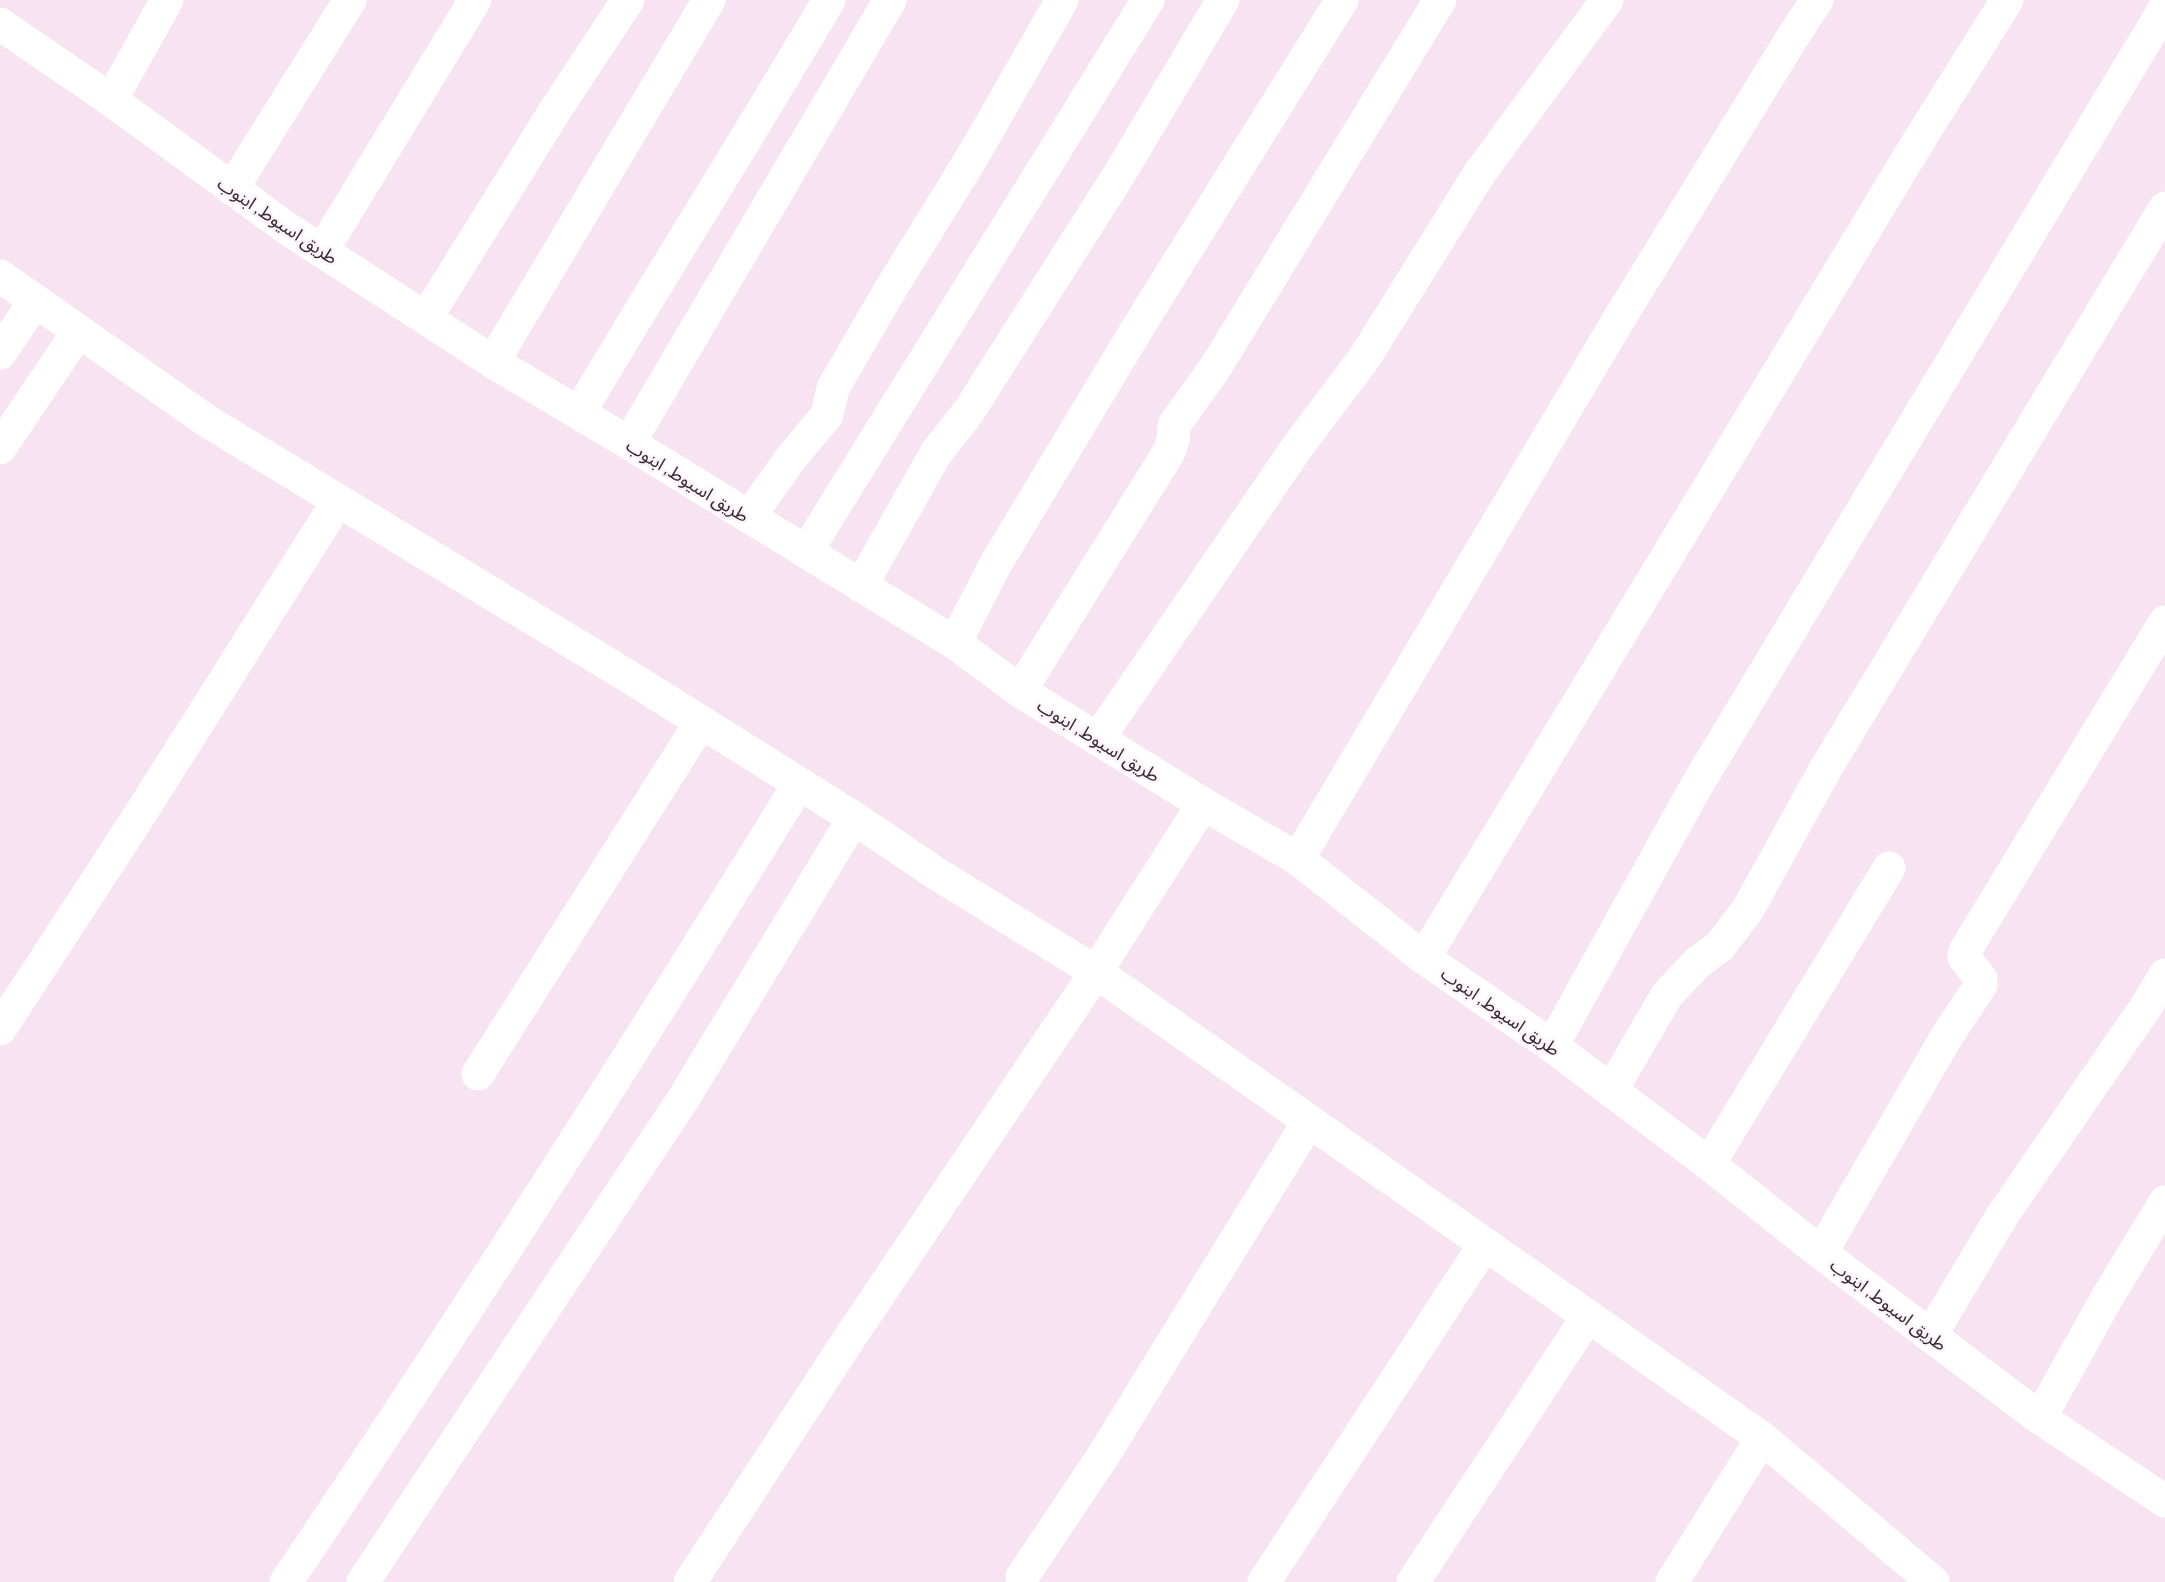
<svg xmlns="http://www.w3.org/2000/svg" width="2165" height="1582" font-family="Manrope,'Noto Sans Arabic',sans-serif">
<rect width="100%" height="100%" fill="#f7e3f1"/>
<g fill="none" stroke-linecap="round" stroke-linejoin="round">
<g stroke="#fff" stroke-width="33">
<polyline points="111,100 167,0"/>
<polyline points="232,189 350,0"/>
<polyline points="322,251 475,0"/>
<polyline points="0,276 207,421 631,678 854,818 937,874 1096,972 1762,1438 1933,1582"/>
<polyline points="426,318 556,109 628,0"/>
<polyline points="0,353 35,301"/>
<polyline points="493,362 709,0"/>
<path d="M579,413C661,275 747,139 829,0"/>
<polyline points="629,443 890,0"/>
<polyline points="0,448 78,332"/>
<polyline points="749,517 791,458 827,415 833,388 890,290 974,154 1062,0"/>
<path d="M806,552C921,369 1033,184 1148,0"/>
<polyline points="861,586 936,453 969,411 1120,173 1223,0"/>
<polyline points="955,643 995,565 1140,324 1342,0"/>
<polyline points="1020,691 1169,452 1173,440 1174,425 1215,368 1440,0"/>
<polyline points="1098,739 1298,446 1365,357 1479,174 1607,0"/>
<polyline points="1298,859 1622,314 1792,38 1817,0"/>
<polyline points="1424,958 1918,142 2007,0"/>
<polyline points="0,1029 139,816 338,501"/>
<polyline points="1552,1046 1697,785 2165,8"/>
<polyline points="478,1074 701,722"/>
<polyline points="1611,1091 1667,995 1697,963 1720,946 1748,909 1826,768 2165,208"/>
<polyline points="1709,1164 1889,868"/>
<polyline points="1821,1253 1947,1036 1981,985 1981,979 1964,957 1965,951 2165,622"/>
<polyline points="1931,1335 2002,1216 2145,1008 2165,975"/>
<polyline points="2040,1418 2108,1296 2165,1202"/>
<polyline points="1022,1577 1103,1456 1309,1121"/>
<path d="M286,1582C463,1320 633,1053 799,784"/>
<polyline points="363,1582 685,1096 854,818"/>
<polyline points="690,1582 849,1339 1096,972 1203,804"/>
<polyline points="1264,1582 1485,1244"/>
<polyline points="1413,1582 1588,1316"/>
<polyline points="1672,1582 1762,1438"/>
</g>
<polyline stroke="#fff" stroke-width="33" points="0,24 111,100 288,229 493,362 629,443 955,643 1020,691 1098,739 1203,804 1298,859 1424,958 1552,1046 1709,1164 1821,1253 2040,1418 2165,1501"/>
</g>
<g text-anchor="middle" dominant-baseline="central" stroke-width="5" stroke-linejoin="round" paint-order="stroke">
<g font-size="18" fill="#312a2f" stroke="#fff3fb">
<text transform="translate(278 220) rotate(34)">طريق اسيوط, ابنوب</text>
<text transform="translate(688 480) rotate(32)">طريق اسيوط, ابنوب</text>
<text transform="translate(1099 740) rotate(32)">طريق اسيوط, ابنوب</text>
<text transform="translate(1501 1011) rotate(35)">طريق اسيوط, ابنوب</text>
<text transform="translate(1889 1304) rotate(37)">طريق اسيوط, ابنوب</text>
</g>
</g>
</svg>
